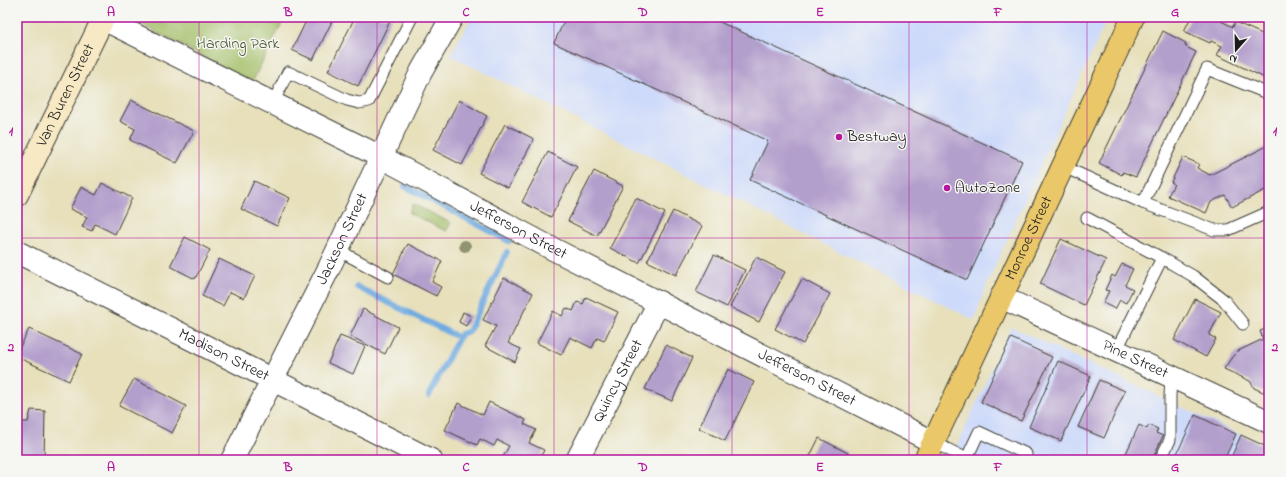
<svg xmlns="http://www.w3.org/2000/svg" width="1286" height="477" font-family="'Indie Flower',sans-serif">
<rect width="100%" height="100%" fill="#f6f6f2"/>
<filter id="ink" filterUnits="userSpaceOnUse"><feTurbulence type="fractalNoise" baseFrequency=".025" numOctaves="2"/><feDisplacementMap in="SourceGraphic" scale="8" xChannelSelector="R" yChannelSelector="G"/><feConvolveMatrix kernelMatrix="1 2 1 2 8 2 1 2 1" color-interpolation-filters="sRGB"/></filter>
<filter id="wash" filterUnits="userSpaceOnUse"><feTurbulence type="fractalNoise" baseFrequency=".012" numOctaves="4" result="noise"/><feDisplacementMap in="SourceGraphic" scale="16" xChannelSelector="R" yChannelSelector="G"/><feGaussianBlur stdDeviation="0.9" result="paint"/><feColorMatrix in="noise" values="0 0 0 0 0 0 0 0 0 0 0 0 0 0 0 0 0 1.4 0 .05"/><feComposite in="paint" operator="in"/></filter>
<g filter="url(#wash)">
<rect width="100%" height="100%" fill="#e7e0bb"/>
<g fill="#cedafa">
<polygon points="472,17 1108,17 987,284 974,320 450,55"/>
<polygon points="1011,327 1269,448 1269,460 950,460"/>
</g>
<g fill="#a2be65" stroke="#5f6d40">
<polygon points="132,17 285,17 252,82 131,19"/>
<polygon points="413,204 451,223 446,231 409,213"/>
</g>
<g fill="none" stroke-linecap="round" stroke-linejoin="round">
<g stroke="#70aae0" stroke-width="6">
<polyline points="405,186 443,206"/>
<polyline points="447,208 509,241"/>
<polyline points="357,287 454,335"/>
<polyline points="429,395 459,337 461,334 469,331 507,252"/>
</g>
</g>
<g id="blocks">
<g fill="#b39fcc">
<polygon points="308,17 334,17 313,60 292,50"/>
<polygon points="355,17 392,17 358,86 328,71"/>
<polygon points="566,17 709,17 1022,161 967,280 750,180 768,141 554,43"/>
<polygon points="1191,17 1222,17 1221,21 1233,27 1235,22 1269,37 1269,80 1217,55 1222,46 1211,41 1210,43 1184,31"/>
<polygon points="1163,31 1186,43 1185,46 1187,46 1186,47 1196,52 1136,177 1123,172 1122,175 1099,163"/>
<polygon points="131,100 194,131 177,163 130,140 135,129 120,121"/>
<polygon points="459,100 487,116 462,165 433,150"/>
<polygon points="505,124 534,139 508,188 479,173"/>
<polygon points="1269,145 1269,188 1232,207 1225,195 1211,202 1206,213 1168,196 1174,184 1171,182 1183,157 1199,164 1197,168 1210,175"/>
<polygon points="548,152 577,167 551,217 522,202"/>
<polygon points="594,171 623,186 597,236 568,221"/>
<polygon points="254,181 290,198 277,226 241,209"/>
<polygon points="102,183 132,198 115,234 95,224 92,231 82,227 87,217 70,209 81,187 96,195"/>
<polygon points="636,198 665,213 639,263 610,248"/>
<polygon points="673,211 702,226 676,275 647,261"/>
<polygon points="185,237 210,250 195,279 170,266"/>
<polygon points="1061,239 1106,260 1084,305 1040,284"/>
<polygon points="408,244 442,261 432,282 441,287 436,296 393,274 404,252 403,252"/>
<polygon points="714,255 745,270 727,307 696,292"/>
<polygon points="756,257 785,272 759,322 730,307"/>
<polygon points="219,259 255,276 244,298 230,292 223,306 202,296"/>
<polygon points="1122,264 1133,269 1125,285 1133,289 1126,303 1120,300 1115,309 1103,303 1109,291 1105,290 1112,275 1115,277"/>
<polygon points="504,278 533,293 508,343 521,349 515,362 485,346 496,326 483,320"/>
<polygon points="802,279 830,294 803,344 775,329"/>
<polygon points="586,297 618,312 604,341 597,338 592,348 570,337 561,355 537,343 553,311 562,316 566,308 573,311 577,302 583,304"/>
<polygon points="1195,299 1221,312 1209,335 1216,339 1206,357 1174,340"/>
<polygon points="363,309 398,327 385,354 350,336"/>
<polygon points="463,312 471,316 466,326 459,322"/>
<polygon points="1269,328 1269,391 1263,392 1254,388 1250,381 1224,369 1232,357 1238,351 1263,339 1260,331"/>
<polygon points="29,329 82,354 69,381 17,357 17,353"/>
<polygon points="340,336 365,346 353,374 328,363"/>
<polygon points="1011,338 1052,357 1021,421 981,402"/>
<polygon points="666,345 692,358 672,401 645,389"/>
<polygon points="1058,361 1091,376 1061,441 1029,427"/>
<polygon points="728,369 754,382 725,441 699,428"/>
<polygon points="134,379 186,406 172,433 119,406"/>
<polygon points="1099,380 1125,391 1104,438 1078,427"/>
<polygon points="489,402 526,420 524,424 536,430 529,443 544,450 539,460 509,460 503,457 509,446 497,440 494,446 480,439 477,445 445,430 458,403 483,415"/>
<polygon points="31,410 45,411 44,460 17,460 17,422 28,422"/>
<polygon points="1195,415 1236,434 1224,460 1174,460"/>
<polygon points="1139,425 1147,429 1149,425 1158,429 1156,433 1163,436 1152,460 1123,460"/>
<polygon points="1241,435 1269,448 1269,460 1230,460"/>
<polygon points="819,438 848,453 845,460 815,460 816,459 810,456"/>
</g>
</g>
</g>
<g filter="url(#ink)">
<use href="#blocks" fill-opacity="0" stroke="#3a3934" stroke-width="1"/>
<g fill="none" stroke-linecap="round" stroke-linejoin="round">
<defs>
<g id="lane">
<polyline points="273,103 288,72 347,100 359,103 369,101 412,17"/>
<polyline points="1062,166 1143,203 1207,69 1269,94"/>
<polyline points="1143,203 1214,230 1228,230 1269,212"/>
<polyline points="1087,218 1162,258 1116,351"/>
<polyline points="338,250 388,277"/>
<polyline points="1162,258 1193,276 1224,300 1243,324"/>
<polyline points="933,442 967,459"/>
<polyline points="966,460 979,432 1026,454 1023,460"/>
<polyline points="1160,460 1170,440 1170,397 1171,376"/>
</g>
<g id="street">
<path id="s1" d="M103,19L381,157L551,248L933,442"/>
<path id="s2" d="M17,252L273,380L431,460"/>
<path id="s3" d="M1001,297L1269,422"/>
<path id="s4" d="M232,460L329,268L421,72L452,17"/>
<path id="s5" d="M577,460L659,302"/>
</g>
<g id="secondary">
<path id="s6" d="M17,195L104,17"/>
</g>
<g id="primary">
<path id="s7" d="M925,460L1133,17"/>
</g>
</defs>
<use href="#lane" stroke="#3a3934" stroke-width="13"/>
<use href="#street" stroke="#3a3934" stroke-width="24"/>
<use href="#secondary" stroke="#3a3934" stroke-width="24"/>
<use href="#primary" stroke="#3a3934" stroke-width="24"/>
<use href="#lane" stroke="#fff" stroke-width="11"/>
<use href="#street" stroke="#fff" stroke-width="22"/>
<use href="#secondary" stroke="#f7e9c3" stroke-width="22"/>
<use href="#primary" stroke="#eac769" stroke-width="22"/>
</g>
<circle fill="#919472" cx="465" cy="246" r="6"/>
</g>
<path fill="none" stroke="#b5179e" stroke-width="1" stroke-opacity="0.55" d="M199,17V460M377,17V460M554,17V460M732,17V460M909,17V460M1087,17V460M17,238H1269"/>
<g fill="#b5179e" stroke="#f6f6f2" stroke-width="1.5">
<circle cx="839" cy="137" r="4"/>
<circle cx="947" cy="188" r="4"/>
</g>
<g text-anchor="middle" dominant-baseline="central" stroke-width="3" stroke-linejoin="round" paint-order="stroke">
<g font-size="16" fill="#4b5536" stroke="#f6f6f2">
<text x="238" y="44">Harding Park</text>
</g>
<g font-size="16" fill="#1c1c1c" stroke="#f6f6f2">
<text stroke="none"><textPath href="#s6" startOffset="111">Van Buren Street</textPath></text>
<text stroke="none"><textPath href="#s1" startOffset="466">Jefferson Street</textPath></text>
<text stroke="none"><textPath href="#s7" startOffset="245">Monroe Street</textPath></text>
<text stroke="none"><textPath href="#s4" startOffset="247">Jackson Street</textPath></text>
<text stroke="none"><textPath href="#s2" startOffset="231">Madison Street</textPath></text>
<text stroke="none"><textPath href="#s3" startOffset="148">Pine Street</textPath></text>
<text stroke="none"><textPath href="#s1" startOffset="790">Jefferson Street</textPath></text>
<text stroke="none"><textPath href="#s5" startOffset="89">Quincy Street</textPath></text>
</g>
<g font-size="16" fill="#1c1c1c" stroke="#f6f6f2" text-anchor="start">
<text x="847" y="137">Bestway</text>
<text x="955" y="188">AutoZone</text>
</g>
</g>
<rect width="1286" height="477" fill="none" stroke="#f6f6f2" stroke-width="44"/>
<g transform="translate(1236 50) rotate(200)" stroke="#f6f6f2" stroke-width="3" paint-order="stroke">
<path d="M0-3L7 15L0 10L-7 15Z" fill="#1c1c1c"/>
<text y="-6" font-size="11" font-weight="bold" text-anchor="middle" fill="#1c1c1c">N</text>
</g>
<rect x="22" y="22" width="1242" height="433" fill="none" stroke="#b5179e" stroke-width="1.5"/>
<g font-size="13" text-anchor="middle" font-weight="bold" fill="#b5179e">
<text x="111" y="16">A</text>
<text x="288" y="16">B</text>
<text x="466" y="16">C</text>
<text x="643" y="16">D</text>
<text x="820" y="16">E</text>
<text x="998" y="16">F</text>
<text x="1175" y="16">G</text>
<text x="11" y="135">1</text>
<text x="1275" y="135">1</text>
<text x="11" y="351">2</text>
<text x="1275" y="351">2</text>
<text x="111" y="471">A</text>
<text x="288" y="471">B</text>
<text x="466" y="471">C</text>
<text x="643" y="471">D</text>
<text x="820" y="471">E</text>
<text x="998" y="471">F</text>
<text x="1175" y="471">G</text>
</g>
</svg>
